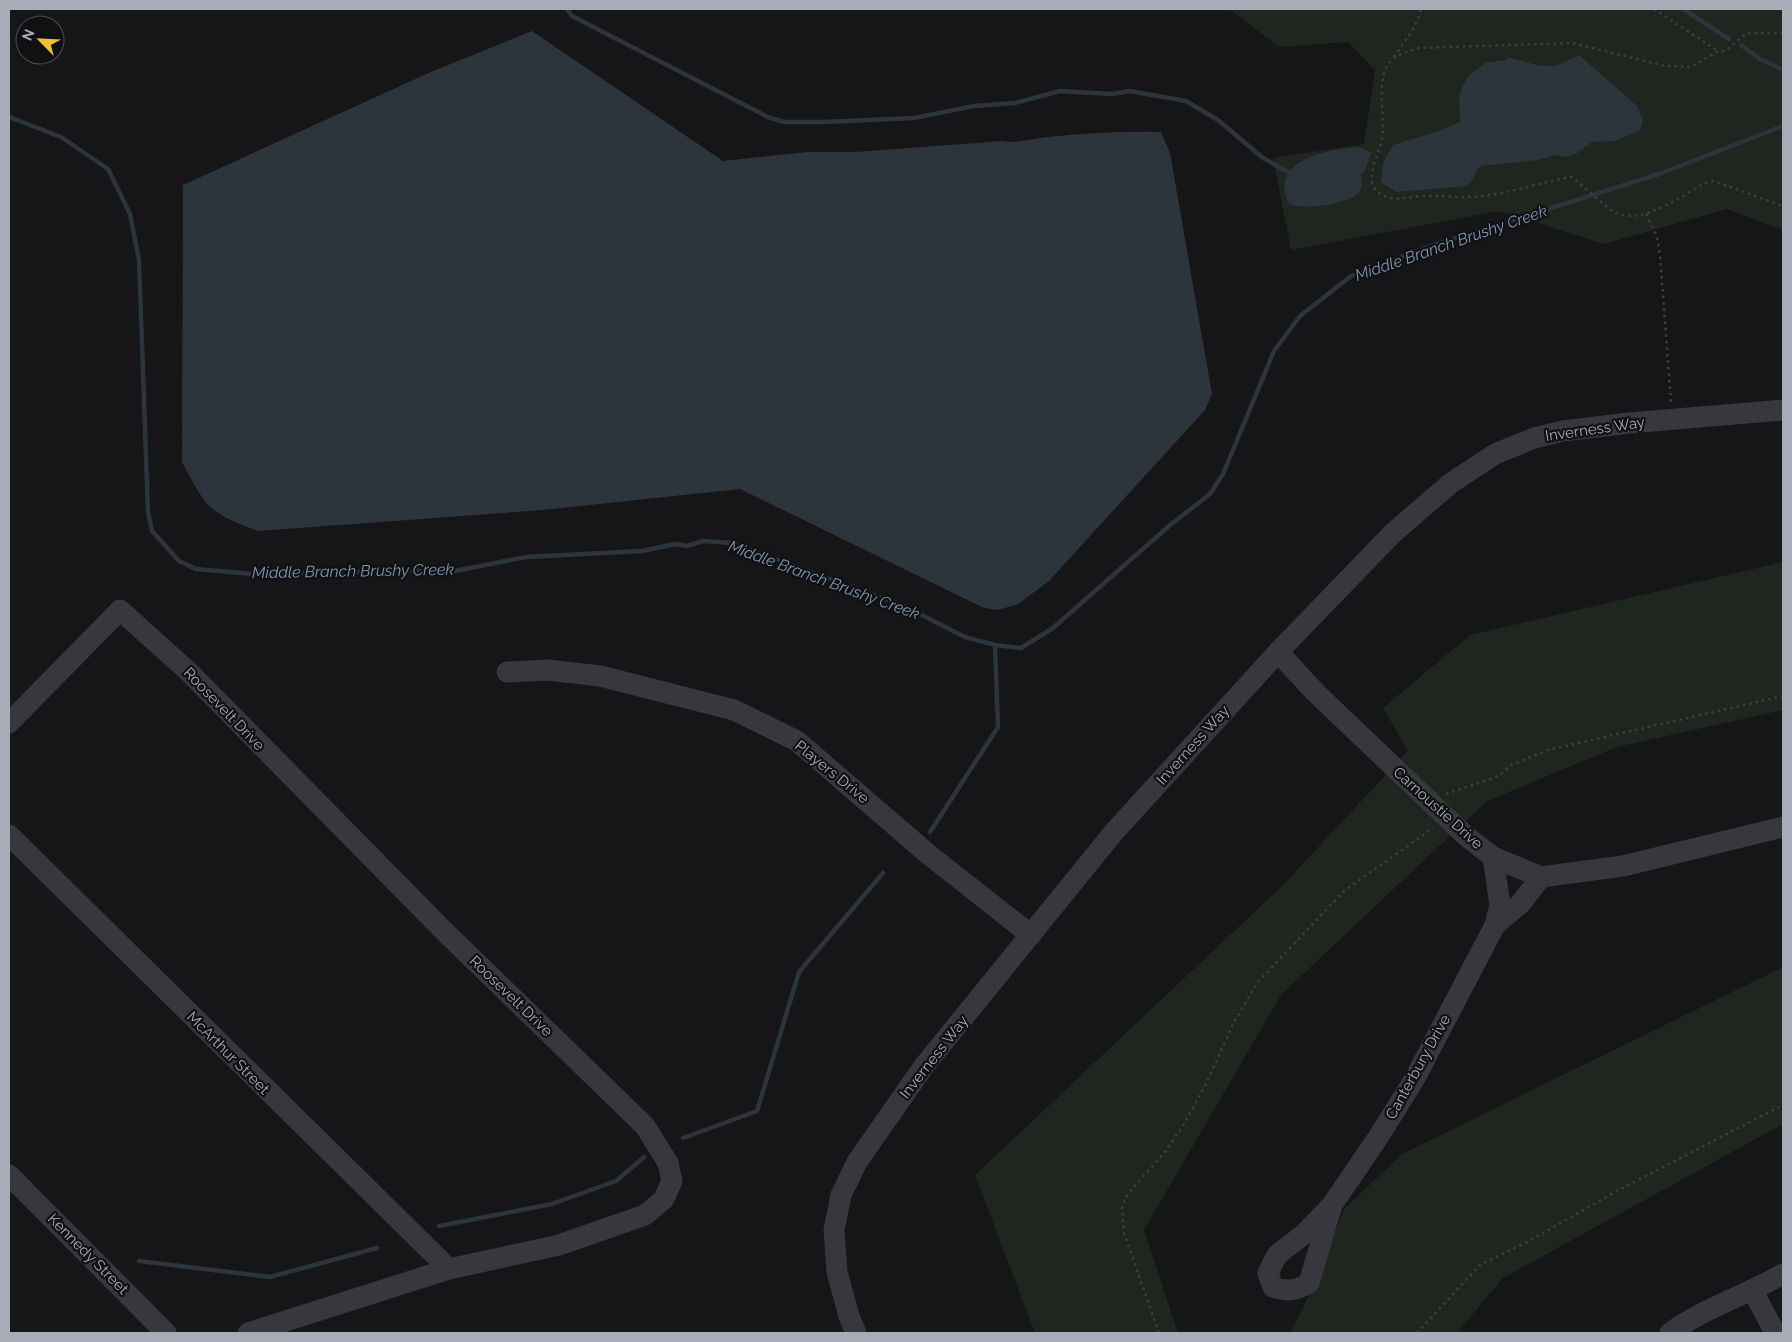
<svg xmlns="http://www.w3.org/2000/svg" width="1792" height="1342" font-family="Raleway,sans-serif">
<rect width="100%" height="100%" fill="#161618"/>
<g fill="#1e261f">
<polygon points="1229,9 1783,9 1783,230 1727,209 1604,244 1499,211 1291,250 1273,158 1364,144 1375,70 1348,42 1279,47"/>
<polygon points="1783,562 1783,710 1617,747 1487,801 1281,995 1144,1230 1178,1333 1035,1333 975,1175 1282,886 1408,751 1383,708 1470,635"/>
<polygon points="1783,967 1783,1124 1503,1278 1457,1333 1290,1333 1317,1280 1344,1209 1402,1154"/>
</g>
<g fill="#2c343c">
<path d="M532,31L723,161L807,152H856L1003,141C1018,144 1033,138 1048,137C1086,133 1123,131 1161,132L1170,153L1212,394L1205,410L1049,581L1018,604L998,610L984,608L740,489L543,510L258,531C208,513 206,507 182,462L183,185L433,71Z"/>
<polygon points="1579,55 1637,106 1643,120 1640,130 1615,141 1592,142 1576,154 1565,157 1555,155 1538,160 1482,166 1478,168 1473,179 1466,186 1396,192 1381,182 1383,163 1393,145 1439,131 1460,122 1459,95 1467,77 1485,63 1505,60 1508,57 1540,66 1556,66"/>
<path d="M1358,147L1371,152L1365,171L1361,174C1360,179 1363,185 1361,189C1354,205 1302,210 1289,204C1267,160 1329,149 1358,147Z"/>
</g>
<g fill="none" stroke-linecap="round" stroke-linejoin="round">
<g stroke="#2c343c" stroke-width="4.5">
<polyline points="567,9 572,16 768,117 784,122 824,122 914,118 974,106 1015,103 1060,91 1112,94 1129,91 1186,101 1218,120 1263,158 1288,172"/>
<polyline points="1683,9 1729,39"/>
<polyline points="1741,45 1760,59 1783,70"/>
<polyline points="9,117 61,137 108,169 130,214 139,260 148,512 152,531 179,561 196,569 252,574 358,572 372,569 450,572 526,557 642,551 675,544 687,546 703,541 731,543 904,606 965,637 995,645 1021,648 1053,628 1169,526 1210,494 1223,474 1274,351 1300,316 1351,276 1431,246 1659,174 1783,126"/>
<polyline points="930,832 998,727 995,645"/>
<polyline points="683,1138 757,1111 799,972 883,873"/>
<polyline points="439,1226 552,1204 616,1181 644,1157"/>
<polyline points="139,1261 270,1277 377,1248"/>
</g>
<g stroke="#3d3e44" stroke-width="2.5" stroke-dasharray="2.5 4" stroke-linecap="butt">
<polyline points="1654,9 1718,51"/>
<path d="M1783,33H1747L1725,51H1718L1691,67L1665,66L1573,43L1419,48C1406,52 1391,55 1385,70C1378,91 1385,116 1382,138C1380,152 1371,165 1372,179C1372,185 1375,191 1381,194C1394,202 1407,197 1422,196C1443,195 1460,199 1482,196C1513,192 1542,182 1572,177L1613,212C1643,226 1679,197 1705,183L1714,181L1783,206"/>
<path d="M1394,57C1404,41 1417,28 1421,9"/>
<polyline points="1646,214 1657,236 1660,255 1671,402"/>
<polyline points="1446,794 1491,779 1500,775 1511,765 1548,750 1783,696"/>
<polyline points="1159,1333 1124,1233 1122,1208 1127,1195 1165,1152 1184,1124 1206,1084 1234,1022 1257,983 1344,891 1433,828"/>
<polyline points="1417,1333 1480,1265 1529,1241 1615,1192 1783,1105"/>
</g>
<g stroke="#37373d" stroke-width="21">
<polyline points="1278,652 1315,692 1466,836 1493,857 1541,877 1623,866 1783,827"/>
<polyline points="507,672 548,670 600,676 734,710 797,741 928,854 1031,935"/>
<polyline points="9,723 120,610 189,672 444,931 645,1126 668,1163 672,1181 664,1199 645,1215 559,1245 449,1269 248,1333"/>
<polyline points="9,835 449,1269"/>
<polyline points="1495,925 1521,903 1541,877"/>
<polyline points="9,1175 166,1333"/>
<path d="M1332,1205L1309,1283C1295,1291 1288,1292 1273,1287L1268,1273L1277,1255L1304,1234L1332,1205L1377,1139L1414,1080L1495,925L1500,905L1493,857"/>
<polyline points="1753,1291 1775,1333"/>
<polyline points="856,1333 849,1316 837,1272 834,1230 841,1195 857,1162 924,1066 1114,832 1278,652 1393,533 1451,483 1495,454 1534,438 1563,431 1629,423 1783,410"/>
<path d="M1670,1333C1704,1308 1746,1295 1783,1274"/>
</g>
</g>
<g text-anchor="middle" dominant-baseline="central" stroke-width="4.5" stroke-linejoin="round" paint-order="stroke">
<g font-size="15" fill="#a8acb8" stroke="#111113">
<text transform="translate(1595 429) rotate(-8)">Inverness Way</text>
<text transform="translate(224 709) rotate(46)">Roosevelt Drive</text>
<text transform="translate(1193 745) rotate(-48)">Inverness Way</text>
<text transform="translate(832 772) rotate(39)">Players Drive</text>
<text transform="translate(1438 808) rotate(42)">Carnoustie Drive</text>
<text transform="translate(511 996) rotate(44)">Roosevelt Drive</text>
<text transform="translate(228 1053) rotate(45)">McArthur Street</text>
<text transform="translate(934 1057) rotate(-52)">Inverness Way</text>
<text transform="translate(1418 1067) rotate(-61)">Canterbury Drive</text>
<text transform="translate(88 1254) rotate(45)">Kennedy Street</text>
</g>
<g font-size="16" font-style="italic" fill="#7f97b3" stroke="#111113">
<text transform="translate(1451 243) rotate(-19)">Middle Branch Brushy Creek</text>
<text transform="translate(353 571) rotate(-1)">Middle Branch Brushy Creek</text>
<text transform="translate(824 580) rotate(20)">Middle Branch Brushy Creek</text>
</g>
</g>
<rect width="1792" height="1342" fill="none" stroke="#a8acb8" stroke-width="20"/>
<g transform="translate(40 40) rotate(294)"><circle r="24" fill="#111113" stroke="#4d4f55"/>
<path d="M0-4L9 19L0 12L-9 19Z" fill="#f1c034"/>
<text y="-8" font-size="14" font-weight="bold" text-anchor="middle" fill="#a8acb8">N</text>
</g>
</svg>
